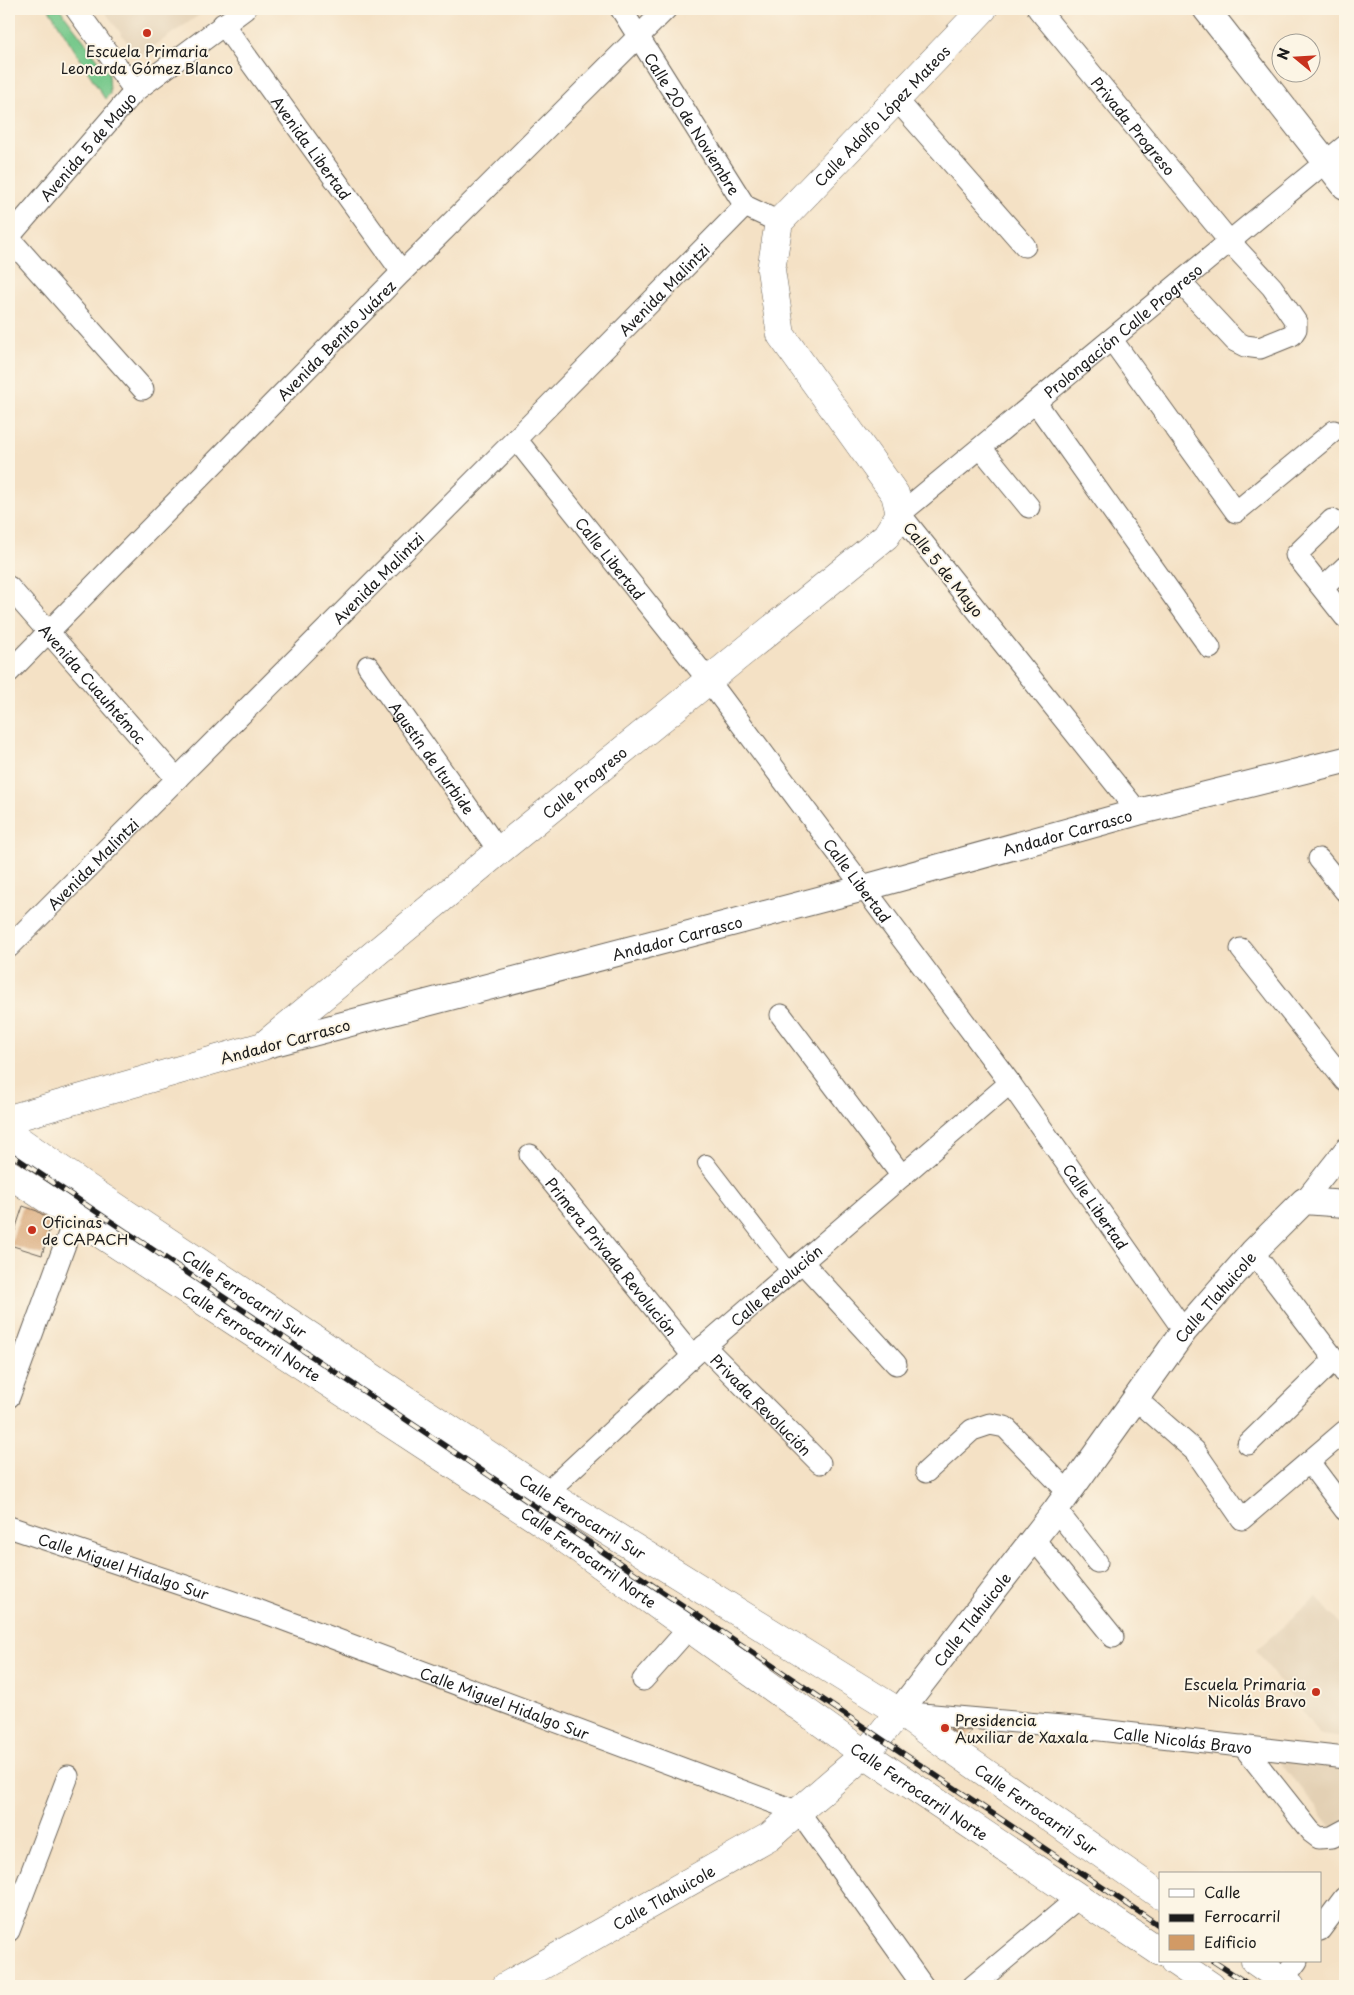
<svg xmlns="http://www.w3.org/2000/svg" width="1354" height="1995" font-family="'Playpen Sans',sans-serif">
<rect width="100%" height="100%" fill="#fcf5e5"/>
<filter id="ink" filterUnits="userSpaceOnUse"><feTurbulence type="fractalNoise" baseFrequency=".02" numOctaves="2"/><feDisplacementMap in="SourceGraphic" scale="10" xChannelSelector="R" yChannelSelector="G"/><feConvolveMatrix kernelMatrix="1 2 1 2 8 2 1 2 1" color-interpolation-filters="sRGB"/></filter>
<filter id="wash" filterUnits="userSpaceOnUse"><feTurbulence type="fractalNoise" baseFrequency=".0096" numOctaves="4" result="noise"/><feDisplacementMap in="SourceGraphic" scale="20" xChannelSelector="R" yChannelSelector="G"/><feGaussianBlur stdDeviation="1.12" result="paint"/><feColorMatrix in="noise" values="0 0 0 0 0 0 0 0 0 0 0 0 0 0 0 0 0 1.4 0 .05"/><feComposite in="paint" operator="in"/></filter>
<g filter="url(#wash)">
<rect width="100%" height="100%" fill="#f4e1c5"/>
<g fill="#e3d0b4">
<polygon points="103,9 208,9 138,57"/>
<polygon points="1317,1597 1345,1631 1345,1737 1319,1734 1256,1650"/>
<polygon points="1278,1760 1345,1763 1345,1824 1334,1830"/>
</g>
<polygon fill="#75c88a" stroke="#487253" points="49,9 60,9 109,74 110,94 105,99"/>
<g id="blocks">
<g fill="#d29a65">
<polygon points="23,1206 37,1211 52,1221 42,1255 10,1245"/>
<polygon points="950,1729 972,1731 964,1738"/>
</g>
</g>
</g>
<g filter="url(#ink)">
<use href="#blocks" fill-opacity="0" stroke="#686157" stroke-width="1"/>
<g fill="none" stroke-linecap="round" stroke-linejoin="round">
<defs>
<polyline id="pedestrian" points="706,1163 790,1272"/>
<g id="minor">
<polyline points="76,9 135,91"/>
<path id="s1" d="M621,9L745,206L779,222"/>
<path id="s2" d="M1038,9L1230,242L1272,287L1296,322V329L1292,335L1260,348L1245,346L1235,341L1181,283"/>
<path id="s3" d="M223,24L402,272"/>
<polyline points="897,100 1025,246"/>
<path id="s4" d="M9,237L135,91L245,9"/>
<polyline points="9,238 143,389"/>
<polyline points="1112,340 1236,512 1334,431"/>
<polyline points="1036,403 1210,648"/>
<path id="s5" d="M516,439L709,681L1010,1083L1184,1331"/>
<polyline points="981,448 1029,507"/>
<polyline points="1332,520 1296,555 1345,617"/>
<path id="s6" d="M9,587L177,779"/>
<polyline points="1323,588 1345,567"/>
<path id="s7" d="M368,666L499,851"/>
<path id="s8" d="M9,672L402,272L666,9"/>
<path id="s9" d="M1138,812L900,514L1345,146"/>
<polyline points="1319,859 1345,891"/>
<path id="s10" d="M9,947L516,439L745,206"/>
<polyline points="1241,949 1345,1081"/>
<polyline points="781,1015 902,1176"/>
<path id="s11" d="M530,1155L693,1356"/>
<polyline points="1304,1201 1345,1149"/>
<polyline points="1253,1252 1345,1373"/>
<polyline points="802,1262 896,1364"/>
<path id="s12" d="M704,1346L820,1463"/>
<polyline points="9,1397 86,1187"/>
<polyline points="1137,1400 1195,1451 1242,1519 1345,1431"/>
<polyline points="1248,1444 1335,1359"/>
<polyline points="1309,1462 1345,1510"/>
<polyline points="926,1472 972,1430 990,1424 1005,1427 1068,1492"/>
<path id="s13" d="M546,1493L693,1356L1010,1083"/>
<polyline points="1056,1510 1097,1562"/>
<path id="s14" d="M9,1527L263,1612L799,1812L923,1986"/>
<polyline points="1033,1538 1113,1637"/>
<polyline points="643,1680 689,1628"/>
<path id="s15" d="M899,1712L1074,1727L1345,1758"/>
<polyline points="1243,1746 1311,1832 1319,1838 1332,1837 1345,1830"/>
<polyline points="1320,1930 1344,1898"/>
<polyline points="9,1931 68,1776"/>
<polyline points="1282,1981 1297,1961"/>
<polyline points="973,1986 1079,1897"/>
</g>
<g id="tertiary">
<polyline points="1206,9 1345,186"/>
<path id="s16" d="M263,1046L864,888L1138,812L1345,760"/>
<path id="s17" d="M899,1712L1056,1510L1184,1331L1253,1252L1304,1201L1345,1204"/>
</g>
<g id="secondary">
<path id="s18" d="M9,1119L263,1046L499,851L886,536L900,514L895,494L781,335L771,270L779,222L983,9"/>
<path id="s19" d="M9,1133L86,1187L546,1493L899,1712L1160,1895"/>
<path id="s20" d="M9,1174L540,1521L865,1754L1160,1952"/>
<polyline points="1174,1961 1211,1986"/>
<polyline points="1255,1961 1291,1986"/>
<path id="s21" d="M506,1986L770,1836L865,1754L899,1712"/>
</g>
</defs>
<use href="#pedestrian" stroke="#686157" stroke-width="18"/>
<use href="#minor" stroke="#686157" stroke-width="23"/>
<use href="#tertiary" stroke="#686157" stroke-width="28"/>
<use href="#secondary" stroke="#686157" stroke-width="29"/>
<use href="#pedestrian" stroke="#fff" stroke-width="16"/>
<use href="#minor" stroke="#fff" stroke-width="21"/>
<use href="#tertiary" stroke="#fff" stroke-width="26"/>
<use href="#secondary" stroke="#fff" stroke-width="28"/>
<defs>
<g id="rail">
<polyline points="9,1153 1160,1926"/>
<polyline points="1213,1961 1251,1986"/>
</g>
</defs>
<use href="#rail" stroke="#1c1c1c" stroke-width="5.5"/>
<use href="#rail" stroke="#fcf5e5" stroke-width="4" stroke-dasharray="11" stroke-linecap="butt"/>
</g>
</g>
<g fill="#c8321e" stroke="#fcf5e5" stroke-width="2">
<circle cx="147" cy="33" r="5"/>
<circle cx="32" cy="1230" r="5"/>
<circle cx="1316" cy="1692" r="5"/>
<circle cx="945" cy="1728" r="5"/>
</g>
<g text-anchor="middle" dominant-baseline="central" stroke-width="4" stroke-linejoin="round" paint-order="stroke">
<g font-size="15" fill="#1c1c1c" stroke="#fcf5e5" text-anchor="start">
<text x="147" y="50" text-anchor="middle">Escuela Primaria<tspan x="147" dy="17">Leonarda Gómez Blanco</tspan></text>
<text x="42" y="1221">Oficinas<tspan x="42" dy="17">de CAPACH</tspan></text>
<text x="1306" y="1683" text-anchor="end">Escuela Primaria<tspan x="1306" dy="17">Nicolás Bravo</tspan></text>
<text x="955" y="1719">Presidencia<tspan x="955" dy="17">Auxiliar de Xaxala</tspan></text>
</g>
<g font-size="15" fill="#1c1c1c" stroke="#fcf5e5">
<text stroke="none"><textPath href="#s18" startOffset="1574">Calle Adolfo López Mateos</textPath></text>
<text stroke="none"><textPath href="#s1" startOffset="135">Calle 20 de Noviembre</textPath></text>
<text stroke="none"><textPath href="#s2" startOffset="151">Privada Progreso</textPath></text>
<text stroke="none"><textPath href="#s4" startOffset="120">Avenida 5 de Mayo</textPath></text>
<text stroke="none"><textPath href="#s3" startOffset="152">Avenida Libertad</textPath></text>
<text stroke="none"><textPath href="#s10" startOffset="928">Avenida Malintzi</textPath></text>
<text stroke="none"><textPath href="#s9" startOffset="670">Prolongación Calle Progreso</textPath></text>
<text stroke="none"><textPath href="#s8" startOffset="466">Avenida Benito Juárez</textPath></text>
<text stroke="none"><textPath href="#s5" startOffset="152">Calle Libertad</textPath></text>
<text transform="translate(944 569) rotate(51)">Calle 5 de Mayo</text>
<text stroke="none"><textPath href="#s10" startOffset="522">Avenida Malintzi</textPath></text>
<text stroke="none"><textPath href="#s6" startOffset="128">Avenida Cuauhtémoc</textPath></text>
<text stroke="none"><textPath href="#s7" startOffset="112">Agustín de Iturbide</textPath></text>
<text stroke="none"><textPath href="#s18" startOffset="680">Calle Progreso</textPath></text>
<text stroke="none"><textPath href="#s16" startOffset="832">Andador Carrasco</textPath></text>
<text stroke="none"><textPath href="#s10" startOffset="118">Avenida Malintzi</textPath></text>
<text stroke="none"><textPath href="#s5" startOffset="558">Calle Libertad</textPath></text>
<text stroke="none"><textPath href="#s16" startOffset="428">Andador Carrasco</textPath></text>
<text transform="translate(285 1041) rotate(-15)">Andador Carrasco</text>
<text stroke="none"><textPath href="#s5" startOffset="962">Calle Libertad</textPath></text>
<text stroke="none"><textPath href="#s11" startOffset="130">Primera Privada Revolución</textPath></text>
<text stroke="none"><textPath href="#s13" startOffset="310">Calle Revolución</textPath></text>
<text stroke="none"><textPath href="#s19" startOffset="285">Calle Ferrocarril Sur</textPath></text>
<text stroke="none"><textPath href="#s17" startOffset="522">Calle Tlahuicole</textPath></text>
<text stroke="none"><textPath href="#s20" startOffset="290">Calle Ferrocarril Norte</textPath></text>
<text stroke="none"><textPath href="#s12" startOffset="82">Privada Revolución</textPath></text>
<text stroke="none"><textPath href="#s19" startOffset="690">Calle Ferrocarril Sur</textPath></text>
<text stroke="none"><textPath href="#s20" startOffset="695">Calle Ferrocarril Norte</textPath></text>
<text stroke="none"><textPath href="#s14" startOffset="121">Calle Miguel Hidalgo Sur</textPath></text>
<text stroke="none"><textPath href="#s17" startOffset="118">Calle Tlahuicole</textPath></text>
<text stroke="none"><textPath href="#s14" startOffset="526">Calle Miguel Hidalgo Sur</textPath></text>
<text stroke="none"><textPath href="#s15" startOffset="285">Calle Nicolás Bravo</textPath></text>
<text stroke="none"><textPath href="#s20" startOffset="1100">Calle Ferrocarril Norte</textPath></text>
<text stroke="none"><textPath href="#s19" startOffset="1230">Calle Ferrocarril Sur</textPath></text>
<text stroke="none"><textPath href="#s21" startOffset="181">Calle Tlahuicole</textPath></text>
</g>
</g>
<rect width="1354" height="1995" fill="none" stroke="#fcf5e5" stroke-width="30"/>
<rect x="1159" y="1872" width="162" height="90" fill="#fcf5e5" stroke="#a29e95"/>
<rect x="1169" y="1889" width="25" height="8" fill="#ffffff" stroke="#a29e95"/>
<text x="1204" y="1898" font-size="15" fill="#1c1c1c">Calle</text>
<rect x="1169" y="1914" width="25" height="8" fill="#1c1c1c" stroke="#a29e95"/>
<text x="1204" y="1922" font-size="15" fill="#1c1c1c">Ferrocarril</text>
<rect x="1169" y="1935" width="25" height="15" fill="#d29a65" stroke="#a29e95"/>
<text x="1204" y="1948" font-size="15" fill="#1c1c1c">Edificio</text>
<g transform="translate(1296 58) rotate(288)"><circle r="24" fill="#fcf5e5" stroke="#a29e95"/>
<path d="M0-4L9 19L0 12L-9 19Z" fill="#c8321e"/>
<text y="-8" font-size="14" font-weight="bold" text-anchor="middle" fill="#1c1c1c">N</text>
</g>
</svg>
